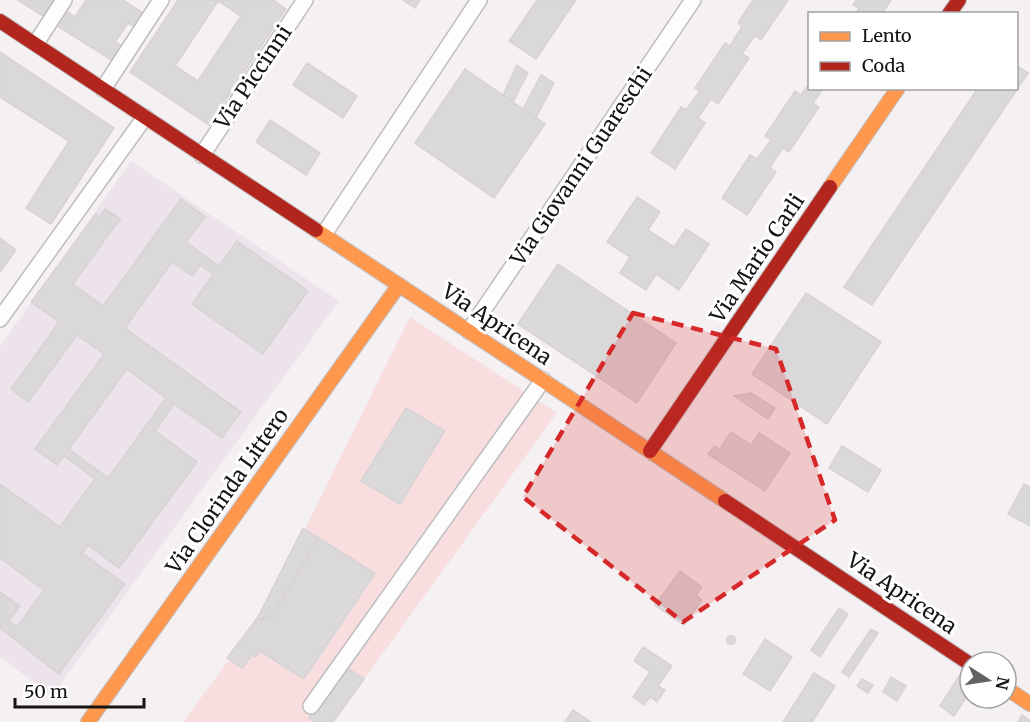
<svg xmlns="http://www.w3.org/2000/svg" width="1030" height="722" font-family="Merriweather,serif">
<rect width="100%" height="100%" fill="#f5f1f3"/>
<polygon fill="#ede4eb" points="131,161 339,301 52,696 0,657 0,346"/>
<polygon fill="#f8dedf" points="410,317 557,413 333,722 183,722 262,615"/>
<g fill="#dbd8da" stroke="#d7d3d5" stroke-width="1.5" fill-rule="evenodd">
<polygon points="18,0 54,0 43,16"/>
<polygon points="86,0 123,0 143,13 135,27 128,23 115,42 122,46 113,61 59,27 68,12 75,17"/>
<path d="M178,0H273L286,9L209,125L130,72ZM218,1L241,16L198,81L175,66Z"/>
<polygon points="403,0 420,0 415,8"/>
<polygon points="537,0 576,0 536,59 509,41"/>
<polygon points="753,0 788,0 761,40 755,35 742,54 749,58 718,104 711,99 704,109 698,118 705,123 675,169 651,153 681,107 686,110 700,91 695,88 725,43 730,46 736,36 742,27 738,23"/>
<polygon points="856,0 891,0 882,14 855,14 859,8 853,5"/>
<polygon points="0,52 114,128 51,224 26,208 69,141 0,97"/>
<polygon points="307,63 357,96 343,118 293,85"/>
<polygon points="517,65 528,73 513,102 503,95"/>
<polygon points="1016,65 1028,73 872,305 844,287 978,88 1016,88"/>
<polygon points="465,69 545,124 494,198 415,143"/>
<polygon points="541,75 554,83 536,118 523,109"/>
<polygon points="810,82 810,88 823,88 813,103 819,107 789,152 783,148 776,158 770,168 776,172 747,215 722,198 750,155 757,159 771,140 765,136 795,91 801,95"/>
<polygon points="270,120 320,153 306,175 256,142"/>
<polygon points="637,197 660,212 648,230 674,247 686,229 709,244 679,290 656,274 646,290 620,273 630,257 607,242"/>
<path d="M181,199L205,217L186,242L219,266L237,241L308,291L263,354L192,304L213,274L200,265L192,276L172,262L125,328L241,412L222,438L174,404L155,431L197,462L119,568L88,545L82,553L125,584L59,674L0,628V592L20,606L9,621L17,627L44,590L0,558V484L60,527L95,479L64,456L57,465L35,449L104,354L77,335L28,402L11,389L59,322L31,302L96,214L114,227L73,284L103,306ZM127,369L166,398L108,478L69,449Z"/>
<polygon points="105,209 121,219 114,227 100,217"/>
<polygon points="0,238 16,250 0,272"/>
<polygon points="558,264 676,343 637,403 518,324"/>
<polygon points="806,293 881,342 827,424 752,374"/>
<polygon points="751,393 775,408 768,419 734,396"/>
<polygon points="406,408 445,431 400,504 361,481"/>
<polygon points="731,432 751,445 759,433 790,453 765,491 714,458"/>
<polygon points="715,446 720,450 714,458 708,454"/>
<polygon points="842,446 881,470 868,492 829,468"/>
<polygon points="1024,484 1030,487 1030,526 1008,514"/>
<polygon points="303,528 318,538 271,619 265,616 262,620 258,617"/>
<polygon points="318,538 375,573 304,679 260,651 255,657 252,655 242,668 227,658 258,617 262,620 265,616 271,619"/>
<polygon points="680,571 702,587 696,595 702,600 684,625 655,605"/>
<polygon points="839,608 848,614 820,657 811,650"/>
<polygon points="871,629 878,633 849,677 842,672"/>
<circle cx="731" cy="640" r="4.5"/>
<polygon points="765,639 792,657 770,691 743,674"/>
<polygon points="643,647 672,666 658,686 665,690 657,702 650,697 644,705 633,697 650,672 634,661"/>
<polygon points="346,667 364,679 333,722 315,722 309,718"/>
<polygon points="814,673 835,686 812,722 783,722"/>
<polygon points="959,676 970,683 970,691 954,716 940,706"/>
<polygon points="891,677 906,686 897,701 883,692"/>
<polygon points="862,679 873,685 868,693 857,686"/>
<polygon points="573,710 591,722 565,722"/>
<polygon points="1022,715 1030,721 1030,722 1018,722"/>
</g>
<g fill="none" stroke-linecap="round" stroke-linejoin="round">
<defs>
<g id="street">
<polyline points="36,43 64,0"/>
<polyline points="103,89 161,0"/>
<polyline points="202,155 305,0"/>
<polyline points="324,234 479,0"/>
<polyline points="0,319 145,117"/>
<polyline points="469,331 693,0"/>
<polyline points="311,706 543,380"/>
</g>
<g id="slow">
<polyline points="830,187 898,88"/>
<polyline points="316,230 725,501"/>
<polyline points="1006,688 1030,704"/>
<polyline points="88,722 399,285"/>
</g>
<g id="jam">
<polyline points="949,14 959,0"/>
<polyline points="0,21 316,230"/>
<polyline points="650,451 830,187"/>
<polyline points="725,501 970,664"/>
</g>
</defs>
<use href="#street" stroke="#c0bdbf" stroke-width="18"/>
<use href="#slow" stroke="#c0bdbf" stroke-width="16"/>
<use href="#jam" stroke="#c0bdbf" stroke-width="16"/>
<use href="#street" stroke="#fefdfd" stroke-width="15"/>
<use href="#slow" stroke="#ff974d" stroke-width="14"/>
<use href="#jam" stroke="#b3261e" stroke-width="14"/>
</g>
<path fill="#d62828" fill-opacity="0.2" stroke="#d62828" stroke-width="4.5" stroke-dasharray="12 8" stroke-linejoin="round" d="M633,313L776,349L835,520L683,622L523,497Z"/>
<g text-anchor="middle" dominant-baseline="central" stroke-width="6" stroke-linejoin="round" paint-order="stroke">
<g font-size="21" fill="#151314" stroke="#fff">
<text transform="translate(253 77) rotate(-56)">Via Piccinni</text>
<text transform="translate(581 166) rotate(-56)">Via Giovanni Guareschi</text>
<text transform="translate(757 258) rotate(-56)">Via Mario Carli</text>
<text transform="translate(497 324) rotate(34)">Via Apricena</text>
<text transform="translate(227 491) rotate(-55)">Via Clorinda Littero</text>
<text transform="translate(902 593) rotate(34)">Via Apricena</text>
</g>
</g>
<rect x="808" y="12" width="210" height="78" fill="#ffffff" stroke="#a1a1a1" stroke-width="1.5"/>
<rect x="820" y="32" width="30" height="9" fill="#ff974d" stroke="#a1a1a1" stroke-width="1.5"/>
<text x="862" y="42" font-size="18" fill="#151314">Lento</text>
<rect x="820" y="62" width="30" height="9" fill="#b3261e" stroke="#a1a1a1" stroke-width="1.5"/>
<text x="862" y="72" font-size="18" fill="#151314">Coda</text>
<g transform="translate(988 680) rotate(102)"><circle r="28" fill="#ffffff" stroke="#a1a1a1" stroke-width="1.5"/>
<path d="M0-4.5L10 22L0 15L-10 22Z" fill="#636162"/>
<text y="-9" font-size="16" font-weight="bold" text-anchor="middle" fill="#151314">N</text>
</g>
<path d="M15 698v9h129v-9" fill="none" stroke="#151314" stroke-width="3"/>
<text x="24" y="698" font-size="18" fill="#151314" stroke="#ffffff" stroke-width="4.5" paint-order="stroke">50 m</text>
</svg>
